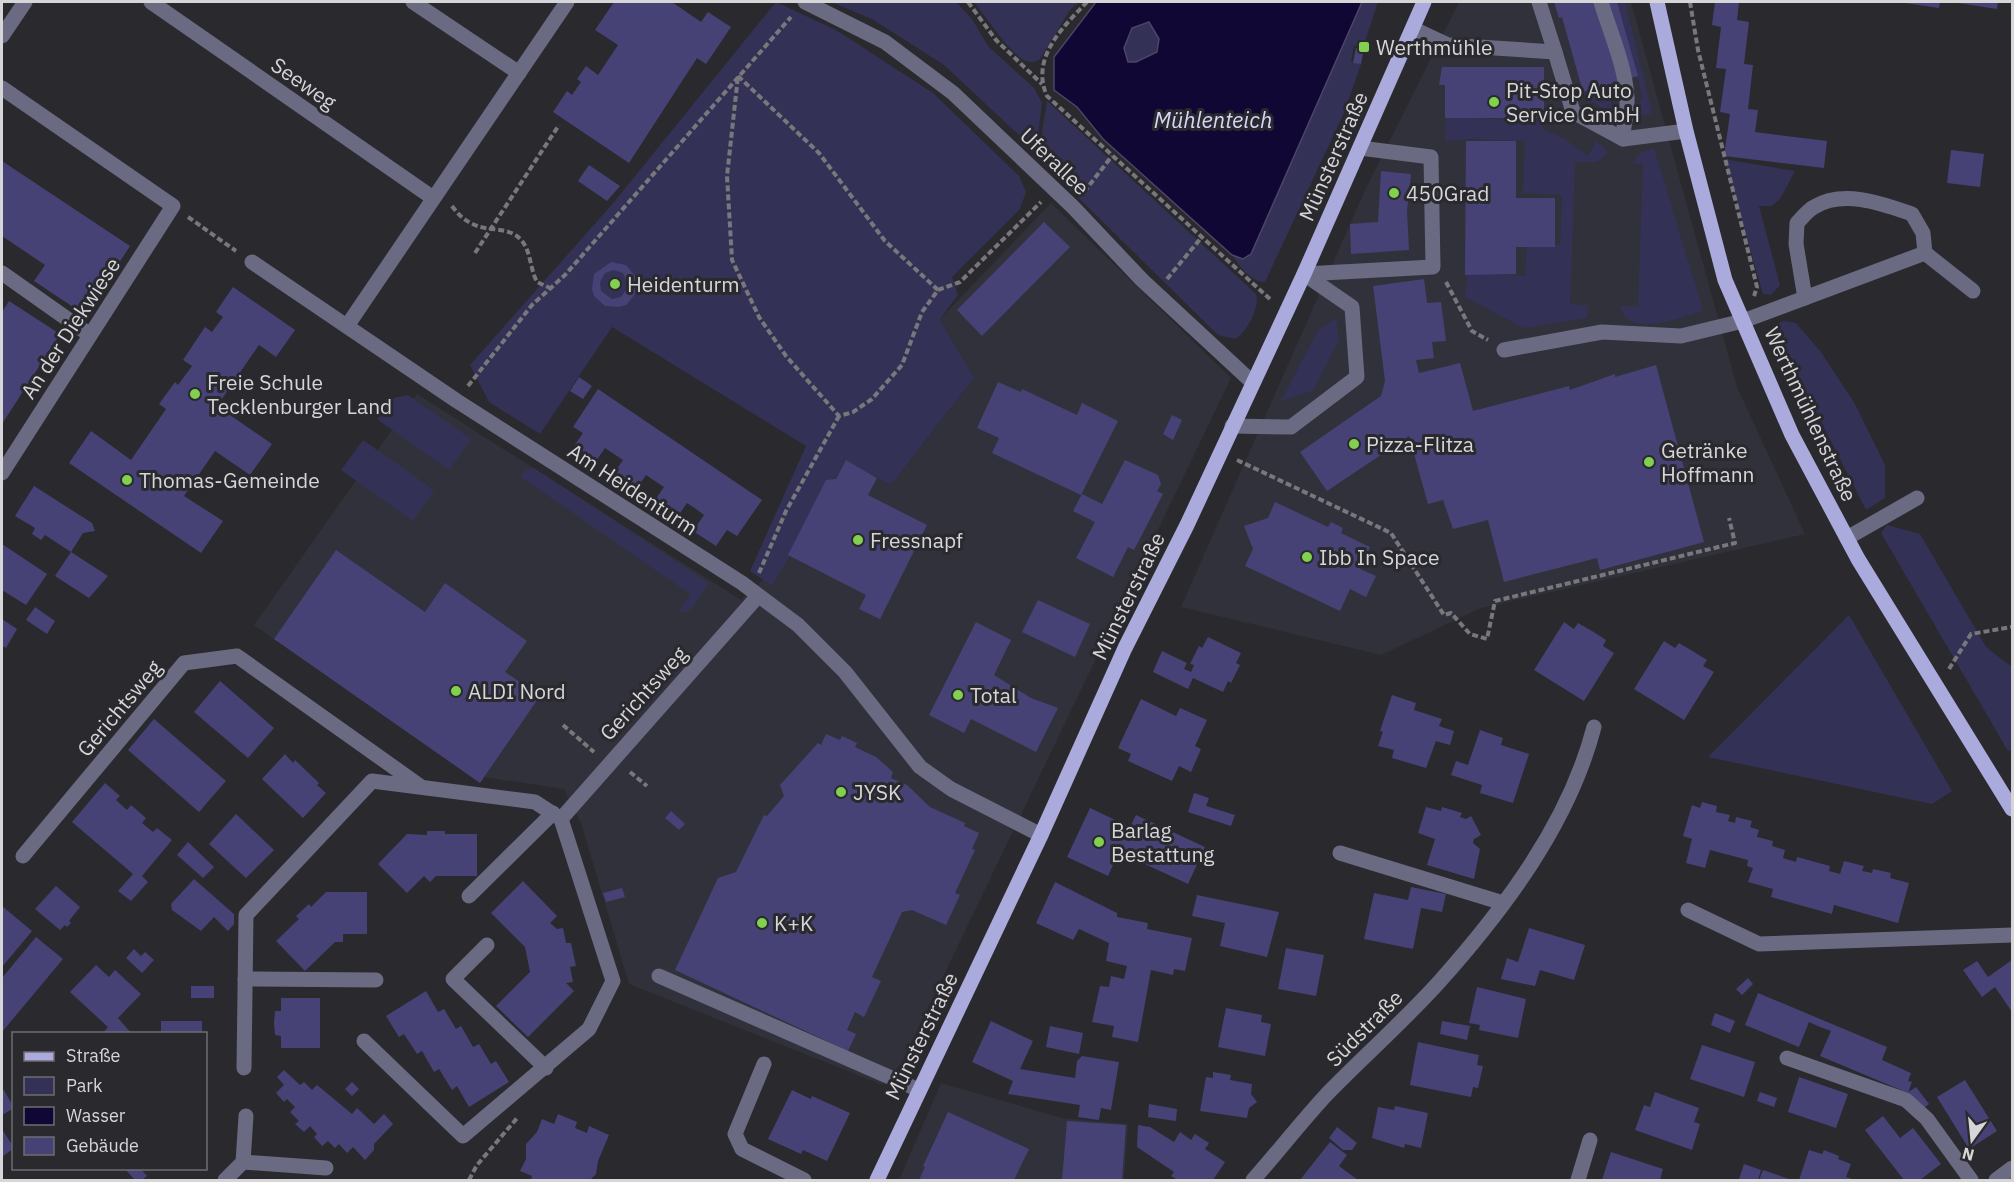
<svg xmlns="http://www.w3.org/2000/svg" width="2014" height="1182" font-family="'IBM Plex Sans',sans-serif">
<rect width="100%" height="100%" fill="#29292e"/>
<g fill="#31313b">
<polygon points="1459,2 1631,2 1737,387 1805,534 1481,608 1381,655 1181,607 1366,188"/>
<polygon points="1051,203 1231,378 901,1064 883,1085 629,984 581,823 564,789 484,777 480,783 254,625 417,394 741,600 763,580 834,446 891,485 974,378 940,319"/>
<polygon points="941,1083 1062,1118 1128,1124 1124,1180 899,1180"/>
</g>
<g fill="#343156">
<polygon points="776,2 836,30 933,93 1019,176 1026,192 1020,209 952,277 958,295 940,319 974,378 891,485 846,460 772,586 750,571 806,446 612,327 540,434 489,402 470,365 614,202"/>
<polygon points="831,2 956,2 972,19 988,46 1034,88 1042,103 1036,151 944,65 872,19"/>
<path d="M974,2H1079L1070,10L1040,59C1035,62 1031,63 1026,61C1012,57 984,14 974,2Z"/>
<path d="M1362,2H1378L1364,45L1354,46L1351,62L1361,64L1344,113L1265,282C1249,281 1241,267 1232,255L1243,259L1251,254Z"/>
<polygon points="1617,2 1625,2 1652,113 1639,116 1634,113 1643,97"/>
<polygon points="1149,22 1159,39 1157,52 1136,62 1128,62 1124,48 1132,28"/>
<polygon points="1606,85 1613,110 1609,112 1588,100 1583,92"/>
<path d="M1047,101L1256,294C1260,307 1247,332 1235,339L1218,335L1038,158Z"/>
<polygon points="1446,117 1544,121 1542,129 1565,139 1588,156 1596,141 1605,148 1607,154 1597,162 1575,162 1570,304 1588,305 1587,318 1524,328 1465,297 1467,273 1525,276 1527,244 1560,245 1562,195 1523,193 1525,141 1473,139 1445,141"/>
<path d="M1654,148L1703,311C1680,317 1628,340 1620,306H1638L1643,164L1632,163L1641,153Z"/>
<polygon points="1724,159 1795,171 1780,199 1772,206 1759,206 1780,285 1771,295 1763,294"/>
<polygon points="1336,318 1339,340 1313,391 1281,401 1318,331"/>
<polygon points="1784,321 1796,323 1821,352 1855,404 1885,465 1885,498 1866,510 1780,341 1775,324"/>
<polygon points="408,395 471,439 449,470 377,419 394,398"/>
<polygon points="363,440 434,490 413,521 341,470"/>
<polygon points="534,468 709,583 692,608 686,612 679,611 690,594 521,477 525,470"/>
<polygon points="1887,525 1920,534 1986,647 2012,667 2012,750 2008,751 1881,533"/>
<polygon points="1849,615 1952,791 1932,804 1708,757"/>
</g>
<path fill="#110735" stroke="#4c4566" stroke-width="1.5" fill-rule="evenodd" d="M1096,2H1362L1251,254L1243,259L1232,255L1103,139L1077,107L1054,90V57ZM1149,22L1159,39L1157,52L1136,62H1128L1124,48L1132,28Z"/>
<g fill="#464276" fill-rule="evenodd">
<polygon points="614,2 672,2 701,22 708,12 731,27 706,64 697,58 629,163 553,112 567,91 572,95 581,82 577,79 586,66 598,75 618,45 595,30"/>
<polygon points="1554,2 1617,2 1638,76 1583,92 1562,17 1559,18"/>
<polygon points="1715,2 1739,2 1737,20 1749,22 1744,64 1753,65 1748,109 1758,110 1755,132 1827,141 1824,168 1724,156 1730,114 1720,112 1726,69 1716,68 1721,27 1712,25"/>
<polygon points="1898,2 1940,2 1939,8"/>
<polygon points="1952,2 1998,2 1997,9"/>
<polygon points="1356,48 1364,49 1361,64 1353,63"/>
<polygon points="1442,67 1544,67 1544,118 1445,118 1445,85 1439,85"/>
<polygon points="1466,141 1516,141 1516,198 1555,198 1555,247 1516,247 1516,274 1465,275"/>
<polygon points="1951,150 1984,154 1980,187 1947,183"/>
<polygon points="2,161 130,246 85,315 34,281 45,265 2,236"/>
<polygon points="589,165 620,186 607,201 578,181"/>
<polygon points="1381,171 1411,174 1407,211 1409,250 1351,254 1350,224 1378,222"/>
<polygon points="1044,222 1070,247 982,336 957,310"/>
<path d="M611,262L626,265L636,277V293L626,305L619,307L605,306L594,296L592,289L594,274ZM614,270L623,273L629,286L621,297L612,299L601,291L600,282L605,273Z"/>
<polygon points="1424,279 1427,303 1441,302 1446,341 1432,342 1434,358 1416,360 1419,373 1460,363 1473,411 1569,386 1570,390 1615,374 1615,377 1656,365 1704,542 1600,570 1597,558 1504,582 1488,520 1453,529 1443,500 1428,504 1409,436 1327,491 1300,452 1381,396 1385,381 1373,286"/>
<polygon points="233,287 295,330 276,357 259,345 217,406 272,444 250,475 215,451 184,496 223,521 201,553 69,463 91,431 131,460 166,409 159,404 175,382 178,385 192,366 183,360 205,327 212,332 223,317 216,312"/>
<polygon points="9,301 60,334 2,424 2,312"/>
<polygon points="579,377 592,386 583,399 570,391"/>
<polygon points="998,382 1021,392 1022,389 1077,415 1082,403 1118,421 1081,495 992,453 999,438 977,428"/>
<polygon points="598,389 762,500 737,536 727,530 716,546 693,531 704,515 696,509 687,503 676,519 653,503 664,487 646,475 635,491 612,476 623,460 605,448 594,464 572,449 583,433 573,427"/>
<polygon points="1172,415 1182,420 1173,440 1163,434"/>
<polygon points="846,460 877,478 868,495 927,525 880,619 859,609 866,595 788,555 826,480 836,479"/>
<polygon points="1125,460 1158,475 1161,484 1157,491 1163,494 1134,550 1128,547 1113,577 1076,558 1095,522 1073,511 1082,494 1102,504"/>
<polygon points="34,486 92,523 95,531 83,533 71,552 108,576 89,598 55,576 71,552 45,535 41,540 32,534 35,528 15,516"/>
<polygon points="1275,502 1328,527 1331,522 1343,528 1341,533 1370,547 1360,569 1376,576 1366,597 1350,589 1340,611 1245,566 1253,549 1244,526 1268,518"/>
<polygon points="2,544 47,574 26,605 2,590"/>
<polygon points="336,550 425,612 445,583 527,641 505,672 540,696 480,783 274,639"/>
<polygon points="1038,600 1090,624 1075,657 1022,632"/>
<polygon points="35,607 55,621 47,634 26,620"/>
<polygon points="2,619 17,629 6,648 2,646"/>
<polygon points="976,622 1011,640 994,675 1031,698 1058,708 1036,752 971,719 964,733 929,715"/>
<polygon points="1564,622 1574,629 1578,623 1592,631 1606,640 1603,646 1614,653 1584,701 1534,670"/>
<polygon points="1208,637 1241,653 1236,663 1240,665 1231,683 1228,681 1223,692 1193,678 1188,689 1153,672 1162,651 1187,663 1184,669 1191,672 1194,665 1190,664 1199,646 1202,648"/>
<polygon points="1664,641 1675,648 1679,643 1694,652 1707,660 1703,666 1714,672 1684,720 1634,689"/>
<polygon points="220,681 274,728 248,758 194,712"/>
<polygon points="1392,695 1416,703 1414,710 1442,719 1439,726 1454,731 1450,745 1436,741 1426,768 1392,758 1394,750 1378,746 1383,732 1380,731"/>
<polygon points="1141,699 1176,716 1180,708 1207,720 1195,746 1201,749 1191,772 1179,766 1172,781 1128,761 1131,754 1118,748"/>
<polygon points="154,719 226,781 199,812 128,750"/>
<polygon points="1480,730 1503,738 1501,745 1529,754 1513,803 1480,793 1482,785 1451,775 1456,761 1468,765"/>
<polygon points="826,734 840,740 842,736 857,743 855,747 876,757 893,772 891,778 907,785 930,807 965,823 964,826 979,833 972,849 975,850 955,893 960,895 946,925 912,910 902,912 872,977 881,981 864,1017 855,1012 847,1030 856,1034 848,1051 675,970 718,878 736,872 764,815 767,816 784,796 780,785 818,743 821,745"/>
<polygon points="285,754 293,763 295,760 319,783 317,785 326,793 303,818 262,779"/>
<polygon points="105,783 120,796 116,800 127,810 131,805 146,818 142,823 153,832 157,828 172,840 142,876 148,882 131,901 118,891 133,874 72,822"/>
<polygon points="1194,793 1209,798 1206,806 1235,815 1231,826 1188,812"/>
<polygon points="1702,802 1717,806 1716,812 1730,815 1728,821 1735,823 1736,817 1752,821 1750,827 1759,830 1757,837 1773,841 1772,846 1785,850 1783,858 1796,862 1797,857 1830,866 1829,871 1840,874 1844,861 1864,866 1862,871 1872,873 1873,869 1891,873 1890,878 1909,883 1898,923 1834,905 1832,914 1771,897 1773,889 1748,882 1753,868 1747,866 1748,860 1710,850 1705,868 1686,863 1692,839 1683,836 1692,805 1700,808"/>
<polygon points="1426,807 1441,811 1442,807 1462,813 1460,817 1466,819 1471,816 1481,835 1474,839 1473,843 1480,849 1474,879 1427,865 1435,839 1418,833"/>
<polygon points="1090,808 1130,827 1136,815 1205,847 1188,884 1119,852 1108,876 1067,857"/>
<polygon points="671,811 685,824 679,830 665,818"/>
<polygon points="236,814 274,850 246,878 209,844"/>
<polygon points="427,831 445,831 445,834 477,834 477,876 436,876 430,882 424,876 407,893 378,864 407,834 427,835"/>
<polygon points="188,842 214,867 203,878 177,855"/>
<polygon points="194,879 234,914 234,924 228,931 214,917 201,931 172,910 171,904"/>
<polygon points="523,881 557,916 550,923 557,929 563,928 566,943 571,943 576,966 570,967 573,982 566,983 574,991 528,1037 496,1006 530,972 525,947 491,913"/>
<polygon points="1055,882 1117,913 1117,917 1148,923 1147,929 1192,938 1185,971 1174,969 1173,975 1151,970 1138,1042 1112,1037 1114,1026 1092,1022 1100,986 1109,987 1111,976 1124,979 1127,966 1106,961 1109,943 1079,929 1073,940 1036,923"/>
<polygon points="56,886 80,907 69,921 71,923 67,927 65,925 60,930 35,909"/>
<polygon points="1411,887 1446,894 1442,912 1421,908 1413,949 1364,939 1374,893 1408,900"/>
<polygon points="622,888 625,897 606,902 603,893"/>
<polygon points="326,892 367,892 367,934 343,934 343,942 335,942 305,971 276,941 299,919 296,916 309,904 311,907"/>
<polygon points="1197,895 1279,912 1267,957 1220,946 1225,923 1192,916"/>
<polygon points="2,906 32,931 2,967"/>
<polygon points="1529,928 1585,945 1574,980 1540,970 1535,986 1501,979 1507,958 1518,962"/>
<polygon points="36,937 63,959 2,1032 2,978"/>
<polygon points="1286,948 1324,955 1316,996 1278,989"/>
<polygon points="134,949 141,956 145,952 154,960 142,973 126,958"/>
<polygon points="2012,960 2012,1012 1995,987 1982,997 1963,970 1977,961 1988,977"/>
<polygon points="96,965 109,977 115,970 141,994 118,1018 132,1034 102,1034 108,1027 70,992"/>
<polygon points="1748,978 1753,984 1742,995 1736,989"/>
<rect x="191" y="986" width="23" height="12"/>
<polygon points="1477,987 1526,999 1518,1038 1479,1030 1480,1025 1469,1023"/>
<polygon points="426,991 438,1012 444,1009 456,1029 461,1026 473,1047 479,1044 491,1064 496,1061 509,1082 469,1107 457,1086 452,1090 439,1069 434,1072 422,1051 417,1054 404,1034 399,1037 386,1016"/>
<polygon points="1758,993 1887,1047 1882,1060 1911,1073 1908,1081 1912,1082 1908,1093 1820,1056 1831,1031 1820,1027 1809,1022 1799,1047 1745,1025"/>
<polygon points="281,998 320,998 320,1048 281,1048 281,1036 275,1035 274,1023 275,1011 281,1011"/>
<polygon points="1226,1008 1262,1015 1261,1022 1271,1024 1265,1056 1218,1047"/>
<polygon points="1715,1013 1735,1021 1730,1033 1711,1025"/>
<rect x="161" y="1021" width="41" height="13"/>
<polygon points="991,1021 1033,1041 1020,1069 1075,1078 1077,1061 1082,1056 1119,1062 1111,1110 1101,1108 1099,1120 1078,1117 1080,1105 1008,1094 1013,1081 972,1062"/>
<polygon points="1442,1021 1470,1026 1467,1040 1440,1034"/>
<polygon points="1050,1026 1083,1033 1079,1054 1046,1047"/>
<polygon points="1418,1042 1479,1055 1477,1065 1483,1066 1478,1088 1473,1087 1471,1097 1410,1085"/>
<polygon points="1702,1045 1755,1062 1744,1097 1690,1079"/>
<polygon points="284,1070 300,1085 304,1082 312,1090 317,1085 352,1114 357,1108 374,1124 384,1114 393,1124 374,1144 374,1150 365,1160 353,1147 347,1153 339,1144 335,1148 328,1141 322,1146 314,1137 317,1134 310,1126 304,1132 295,1124 299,1121 290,1112 295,1107 287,1099 284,1102 276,1093 284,1085 277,1077"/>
<polygon points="1213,1072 1231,1075 1230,1080 1252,1084 1251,1094 1257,1102 1249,1108 1247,1118 1200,1111 1206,1077 1213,1078"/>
<polygon points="1799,1077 1848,1094 1836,1128 1788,1112"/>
<polygon points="1965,1080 1997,1131 1969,1149 1937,1097"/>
<polygon points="352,1082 359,1089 352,1096 345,1089"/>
<polygon points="1916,1087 1929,1104 1921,1110 1907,1093"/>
<polygon points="4,1090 14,1108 2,1115 2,1091"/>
<polygon points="792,1090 811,1099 812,1096 850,1113 827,1161 803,1150 801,1154 768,1139"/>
<polygon points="1655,1092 1699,1108 1694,1122 1700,1124 1692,1150 1635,1130 1644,1105 1650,1107"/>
<polygon points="1760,1092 1777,1098 1774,1107 1757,1101"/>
<polygon points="1149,1104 1177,1109 1176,1121 1148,1117"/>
<polygon points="1395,1106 1428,1113 1421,1148 1405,1144 1404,1148 1372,1138 1378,1107 1394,1110"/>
<polygon points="948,1112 1029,1149 1014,1180 919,1180 925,1167 923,1166"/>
<polygon points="558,1114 577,1122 575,1128 587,1133 589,1126 609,1135 598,1161 596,1174 590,1180 531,1180 532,1176 520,1171 526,1159 526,1144 537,1132 542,1119 554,1124"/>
<polygon points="1883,1116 1900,1138 1913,1128 1941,1164 1920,1180 1904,1180 1865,1130"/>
<polygon points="1067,1121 1126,1125 1122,1180 1062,1180"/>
<polygon points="1138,1125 1150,1127 1174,1142 1180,1132 1191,1140 1195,1134 1209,1143 1205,1149 1225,1162 1213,1180 1178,1180 1171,1176 1174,1172 1137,1147"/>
<polygon points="1337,1127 1357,1143 1352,1150 1343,1150 1329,1138"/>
<polygon points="2,1129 14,1148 2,1157"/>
<polygon points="1330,1142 1347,1155 1339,1166 1358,1180 1300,1180"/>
<polygon points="1809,1150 1822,1154 1824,1150 1839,1156 1838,1159 1851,1164 1846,1177 1855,1180 1799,1180"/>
<polygon points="1611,1152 1663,1169 1660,1180 1602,1180"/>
<polygon points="1744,1164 1761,1170 1758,1180 1739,1179"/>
<polygon points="124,1168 140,1168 147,1176 142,1180 135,1180"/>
<polygon points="1763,1170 1792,1180 1759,1180"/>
</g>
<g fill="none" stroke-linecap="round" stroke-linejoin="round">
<g stroke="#78787c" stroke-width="4" stroke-dasharray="6 3" stroke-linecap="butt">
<polyline points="968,2 996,40 1042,84"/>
<path d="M1087,2C1063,27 1030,58 1047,96L1271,300"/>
<polyline points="1690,2 1698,50 1757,287 1754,296"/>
<polygon points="738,76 819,153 885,241 938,290 922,312 902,365 872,399 853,412 839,416 786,356 759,317 732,260 727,176"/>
<polyline points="1084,192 1112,156"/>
<path d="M452,206C477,241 505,220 522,241C531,252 530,269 537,282L550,288"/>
<polyline points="188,217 236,251"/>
<polyline points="475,253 559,125"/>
<polyline points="1167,279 1201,238"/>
<polyline points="1446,282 1472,331 1488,340"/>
<polyline points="938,290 960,282 1041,202"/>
<polyline points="468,386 532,305 565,275 791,17"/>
<polyline points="1237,460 1391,533 1444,615 1451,613 1470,634 1487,639 1495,601 1735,543 1729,518"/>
<polyline points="759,573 786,511 839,416"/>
<polyline points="1949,669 1971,634 2012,627"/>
<polyline points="563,725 594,752"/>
<polyline points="630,772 647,786"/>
<polyline points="469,1180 477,1165 518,1117"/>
</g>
<g stroke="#6a6a83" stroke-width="15">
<polyline points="151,2 433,198"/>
<polyline points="413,2 519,73"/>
<polyline points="805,2 885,42 953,93 1073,207 1142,280 1252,382"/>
<polyline points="1539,2 1555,52"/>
<path d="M1601,2C1610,32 1625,65 1627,97C1628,111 1623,125 1623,139"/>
<polyline points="1414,29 1448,45 1555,52 1573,112 1623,139 1686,131"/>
<polyline points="2,36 25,2"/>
<polyline points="2,88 173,206 2,473"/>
<polyline points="252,262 457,401 742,583 798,625 845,672 920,767 951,789 1041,835"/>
<polyline points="2,273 90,335"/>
<polyline points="1304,274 1433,267 1431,157 1360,148"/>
<path d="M1805,298L1796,244L1797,223C1802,218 1808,210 1814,207C1844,189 1883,204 1912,214L1923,233L1925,253"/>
<polyline points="347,326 567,2"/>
<polyline points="1504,350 1602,332 1681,336 1743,321 1925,253 1973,291"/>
<polyline points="1232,426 1291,427 1357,377 1352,307 1304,274"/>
<polyline points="1847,538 1917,498"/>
<polyline points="561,819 758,596"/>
<polyline points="1340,853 1503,903"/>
<polyline points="23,856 184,663 237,656 420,786"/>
<polyline points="469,896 553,813"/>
<polyline points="1688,910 1759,944 2012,935"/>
<polyline points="487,945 453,979 546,1068"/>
<polyline points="659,976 919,1090"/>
<polyline points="245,979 376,980"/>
<polyline points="1787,1058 1906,1100 1927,1119 1971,1180"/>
<polyline points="764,1064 735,1134 742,1149 804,1180"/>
<polyline points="244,1068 246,915 372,781 535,802 561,819 613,981 589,1029 463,1136 364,1041"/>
<polyline points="243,1162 326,1168"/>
<polyline points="225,1180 243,1162 246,1116"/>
<path d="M1253,1180C1278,1152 1301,1122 1327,1094C1364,1056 1404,1021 1440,981C1505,908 1569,823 1594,727"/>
<polyline points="1578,1180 1590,1140"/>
<polyline points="1996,1180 2012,1168"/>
</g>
<g stroke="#abaadd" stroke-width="15">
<polyline points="1657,2 1686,131 1725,280 1792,435 1858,559 2012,809"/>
<polyline points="877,1180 1041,835 1125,648 1187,525 1304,274 1424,2"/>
</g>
</g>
<g fill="#81d050" stroke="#29292e" stroke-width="2">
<rect x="1358" y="41" width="12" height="12" rx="3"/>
<circle cx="1494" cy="102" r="6"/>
<circle cx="1394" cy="193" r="6"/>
<circle cx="615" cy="284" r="6"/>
<circle cx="195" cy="394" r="6"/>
<circle cx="1354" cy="444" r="6"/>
<circle cx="1649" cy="462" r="6"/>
<circle cx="127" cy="480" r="6"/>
<circle cx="858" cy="540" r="6"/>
<circle cx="1307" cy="557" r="6"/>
<circle cx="456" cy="691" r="6"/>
<circle cx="958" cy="695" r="6"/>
<circle cx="841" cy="792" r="6"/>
<circle cx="1099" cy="842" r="6"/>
<circle cx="762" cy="923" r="6"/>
</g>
<g text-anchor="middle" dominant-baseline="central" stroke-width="6" stroke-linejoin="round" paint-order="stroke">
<g font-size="21" fill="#d6d6d9" stroke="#29292e" text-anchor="start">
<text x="1376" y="47">Werthmühle</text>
<text x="1506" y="90">Pit-Stop Auto<tspan x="1506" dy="24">Service GmbH</tspan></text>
<text x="1406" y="193">450Grad</text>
<text x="627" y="284">Heidenturm</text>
<text x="207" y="382">Freie Schule<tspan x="207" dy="24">Tecklenburger Land</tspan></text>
<text x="1366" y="444">Pizza-Flitza</text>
<text x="1661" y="450">Getränke<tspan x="1661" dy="24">Hoffmann</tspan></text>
<text x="139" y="480">Thomas-Gemeinde</text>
<text x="870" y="540">Fressnapf</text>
<text x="1319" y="557">Ibb In Space</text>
<text x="468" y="691">ALDI Nord</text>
<text x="970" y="695">Total</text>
<text x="853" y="792">JYSK</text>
<text x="1111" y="830">Barlag<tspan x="1111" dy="24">Bestattung</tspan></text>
<text x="774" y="923">K+K</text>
</g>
<g font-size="21" fill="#d6d6d9" stroke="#29292e">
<text transform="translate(304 83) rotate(35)">Seeweg</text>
<text transform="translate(1333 156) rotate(-66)">Münsterstraße</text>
<text transform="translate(1055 161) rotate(44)">Uferallee</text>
<text transform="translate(70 328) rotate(-57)">An der Diekwiese</text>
<text transform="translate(1811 414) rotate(65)">Werthmühlenstraße</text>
<text transform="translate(633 489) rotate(33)">Am Heidenturm</text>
<text transform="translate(1128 596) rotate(-64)">Münsterstraße</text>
<text transform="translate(643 693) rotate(-48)">Gerichtsweg</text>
<text transform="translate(119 708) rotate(-50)">Gerichtsweg</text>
<text transform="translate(1364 1028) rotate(-45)">Südstraße</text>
<text transform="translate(921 1036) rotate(-64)">Münsterstraße</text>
</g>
<g font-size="22" font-style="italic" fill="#d6d6f8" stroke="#29292e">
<text x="1213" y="119">Mühlenteich</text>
</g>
</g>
<rect width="2014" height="1182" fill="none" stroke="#d6d6d9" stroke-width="6"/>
<rect x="12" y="1032" width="195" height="138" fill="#29292e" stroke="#6e6e72" stroke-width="1.5"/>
<rect x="24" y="1052" width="30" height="9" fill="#abaadd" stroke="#6e6e72" stroke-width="1.5"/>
<text x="66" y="1062" font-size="18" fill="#d6d6d9">Straße</text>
<rect x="24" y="1077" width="30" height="18" fill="#343156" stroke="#6e6e72" stroke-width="1.5"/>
<text x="66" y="1092" font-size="18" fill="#d6d6d9">Park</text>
<rect x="24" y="1107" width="30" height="18" fill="#110735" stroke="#6e6e72" stroke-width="1.5"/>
<text x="66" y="1122" font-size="18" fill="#d6d6d9">Wasser</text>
<rect x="24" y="1137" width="30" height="18" fill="#464276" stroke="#6e6e72" stroke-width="1.5"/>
<text x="66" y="1152" font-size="18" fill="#d6d6d9">Gebäude</text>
<g transform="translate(1972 1140) rotate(195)" stroke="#29292e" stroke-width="4.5" paint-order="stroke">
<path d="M0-4.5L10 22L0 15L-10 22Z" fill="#d6d6d9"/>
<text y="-9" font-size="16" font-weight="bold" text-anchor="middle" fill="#d6d6d9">N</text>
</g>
</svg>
